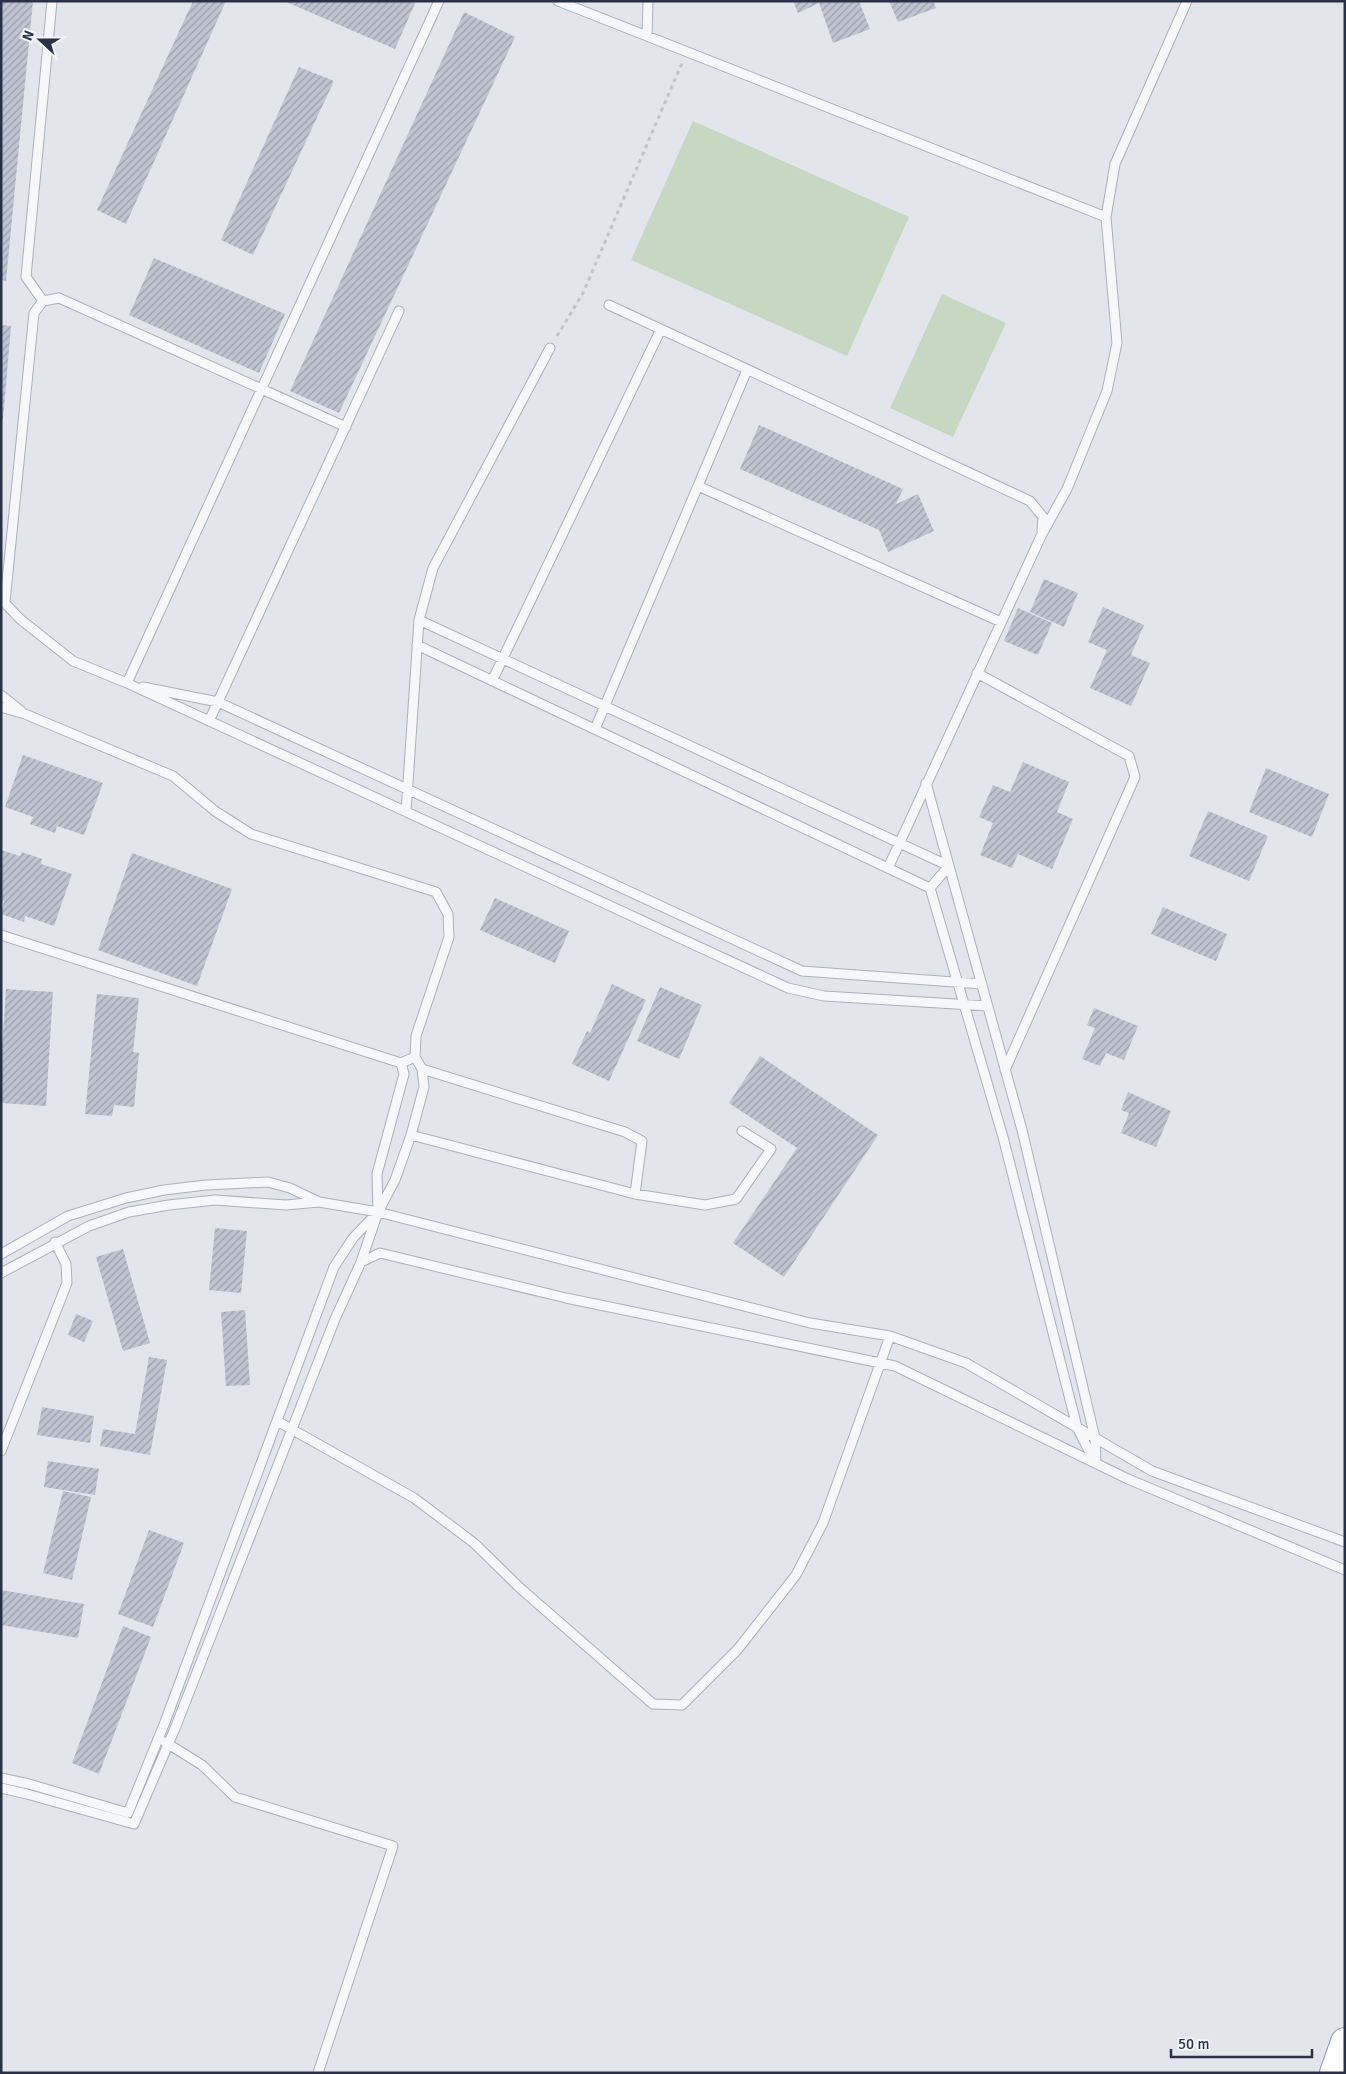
<svg xmlns="http://www.w3.org/2000/svg" width="1346" height="2074" viewBox="0 0 1346 2074" font-family="Signika,sans-serif">
<style>
.grass{fill:#c6d7c2}
.building{fill:url(#building-hatch)}
.lines{fill:none;stroke-linecap:round;stroke-linejoin:round}
.service-casing{stroke:#aab0ba;stroke-width:11}
.trunk-casing{stroke:#8891a4;stroke-width:30}
.path{stroke:#c0c4cb;stroke-width:3;stroke-dasharray:4 4;stroke-linecap:butt}
.service{stroke:#f6f7fa;stroke-width:9}
.trunk{stroke:#fff;stroke-width:28}
</style>
<defs>
<pattern id="building-hatch" width="6" height="6" patternUnits="userSpaceOnUse" patternTransform="scale(1.25)"><rect width="6" height="6" fill="#bfc4d0"/><path d="M-1 1l2-2M0 6l6-6M5 7l2-2" fill="none" stroke="#9ba0ab"/></pattern>
</defs>
<rect width="100%" height="100%" fill="#e2e6ec"/>
<path class="grass" d="M693 121 909 217 847 356 631 260Z
M942 294 1006 323 953 437 890 408Z"/>
<path class="building" d="M1 1H33L6 281 1 280Z
M193 1H226L126 224 97 210Z
M284 1H416L395 49Z
M793 1H859L870 29 833 43 819 3 798 13Z
M889 1H933L936 8 898 22Z
M464 12 515 37 339 413 290 391Z
M299 67 334 81 253 255 221 240Z
M154 258 285 314 259 373 129 315Z
M1 325 11 326 3 420H1Z
M759 425 903 489 896 504 918 494 934 531 888 552 879 530 740 469Z
M1044 579 1078 593 1064 627 1030 612Z
M1103 607 1144 625 1131 655 1150 663 1131 706 1090 688 1107 650 1088 642Z
M1018 608 1052 623 1038 655 1004 641Z
M23 755 103 783 84 835 57 826 55 833 30 824 33 817 5 807Z
M1023 762 1069 782 1057 812 1073 819 1052 869 1018 854 1012 868 980 855 993 823 979 817 993 785 1010 792Z
M1266 768 1329 794 1312 837 1249 812Z
M1208 811 1268 836 1249 881 1189 856Z
M1 850 20 856 22 852 42 859 41 864 72 874 54 926 25 916 24 922 1 914 4 901 1 900Z
M132 853 232 889 197 986 98 950Z
M495 898 569 931 555 963 480 930Z
M1163 907 1227 934 1216 961 1151 934Z
M612 984 646 1000 609 1081 572 1064 587 1031 590 1033Z
M660 987 702 1005 679 1059 637 1041Z
M6 989 53 992 46 1106 1 1103V1066Z
M97 994 139 998 133 1052 139 1053 134 1107 114 1105 112 1116 85 1114Z
M1094 1008 1138 1026 1124 1060 1106 1053 1100 1066 1082 1059 1095 1028 1087 1025Z
M760 1056 878 1135 784 1277 733 1243 797 1148 729 1103Z
M1128 1092 1171 1111 1156 1147 1121 1133 1129 1113 1121 1110Z
M215 1228 247 1231 241 1293 209 1290Z
M123 1249 150 1343 123 1351 96 1257Z
M245 1310 250 1385 226 1386 221 1312Z
M76 1314 93 1321 84 1342 68 1335Z
M149 1357 167 1360 150 1455 100 1446 103 1429 135 1434Z
M42 1407 94 1416 90 1443 37 1435Z
M48 1461 99 1469 95 1495 44 1487Z
M63 1491 91 1497 72 1580 43 1573Z
M149 1530 184 1543 153 1627 118 1614Z
M1 1590 84 1604 78 1638 1 1625Z
M123 1626 151 1637 99 1774 72 1763Z"/>
<g class="lines">
<g class="service-casing">
<path id="service" d="M558 1 1106 217
M647 36 648 1
M43 301 26 277 52 1
M609 305 1030 501 1043 517 1042 531
M698 486 1001 622
M1 599 20 619 73 661 127 683 788 988 824 996 988 1006
M5 602 34 313 43 301 59 298 346 427
M419 620 949 866 1022 1130 1095 1438 1096 1463
M417 645 930 888 1003 1137 1077 1427 1094 1461
M977 673 1129 756 1135 777 1005 1070
M492 681 661 329
M127 683 439 1
M143 687 218 702 802 971 982 984
M1 695 21 711
M1 707 25 714 173 776 215 811 251 834 436 892 448 914 449 937 416 1036 415 1057 422 1069 625 1132 642 1141 635 1194
M209 721 399 311
M595 729 747 370
M926 783 949 866 930 888
M406 812 419 620 433 568 550 348
M888 868 1042 534 1067 489 1107 391 1117 343 1106 217 1115 164 1187 1
M1 935 401 1063 415 1057
M411 1135 635 1194 705 1205 736 1199 771 1149 742 1131
M1 1254 68 1216 126 1198 164 1190 206 1185 268 1182 290 1188 319 1202
M361 1262 380 1253 566 1298 895 1366 1128 1479 1345 1570
M1 1273 89 1226 129 1212 169 1205 215 1200 286 1205 319 1202 378 1212 810 1323 890 1336 966 1363 1152 1471 1345 1542
M277 1421 414 1498 474 1543 520 1588 653 1704 682 1705 738 1649 796 1575 823 1523 890 1336
M1 1451 67 1283 66 1264 55 1242
M165 1742 202 1765 235 1797 393 1846 318 2073
M1 1778 29 1784 128 1813 165 1722 334 1267 353 1238 378 1212 377 1174 404 1074 401 1063
M1 1788 27 1794 134 1824 176 1726 335 1319 361 1262 378 1212 395 1180 411 1135 424 1087 422 1069"/>
</g>
<g class="trunk-casing">
<path id="trunk" d="M1334 2073 1345 2042"/>
</g>
<path class="path" d="M557 336 583 293 682 63"/>
<use href="#service" class="service"/>
<use href="#trunk" class="trunk"/>
</g>
<rect width="1346" height="2074" fill="none" stroke="#283146" stroke-width="5"/>
<g transform="translate(40 40) rotate(291)" stroke="#f2f5f9" stroke-width="4" paint-order="stroke">
<path d="M0-4L9 19L0 12L-9 19Z" fill="#283146"/>
<text y="-8" font-size="14" font-weight="bold" text-anchor="middle" fill="#283146">N</text>
</g>
<path d="M1171 2049v8h141v-8" fill="none" stroke="#283146" stroke-width="2.5"/>
<text x="1178" y="2049" font-size="15" fill="#283146" stroke="#f2f5f9" stroke-width="4" paint-order="stroke">50 m</text>
</svg>
